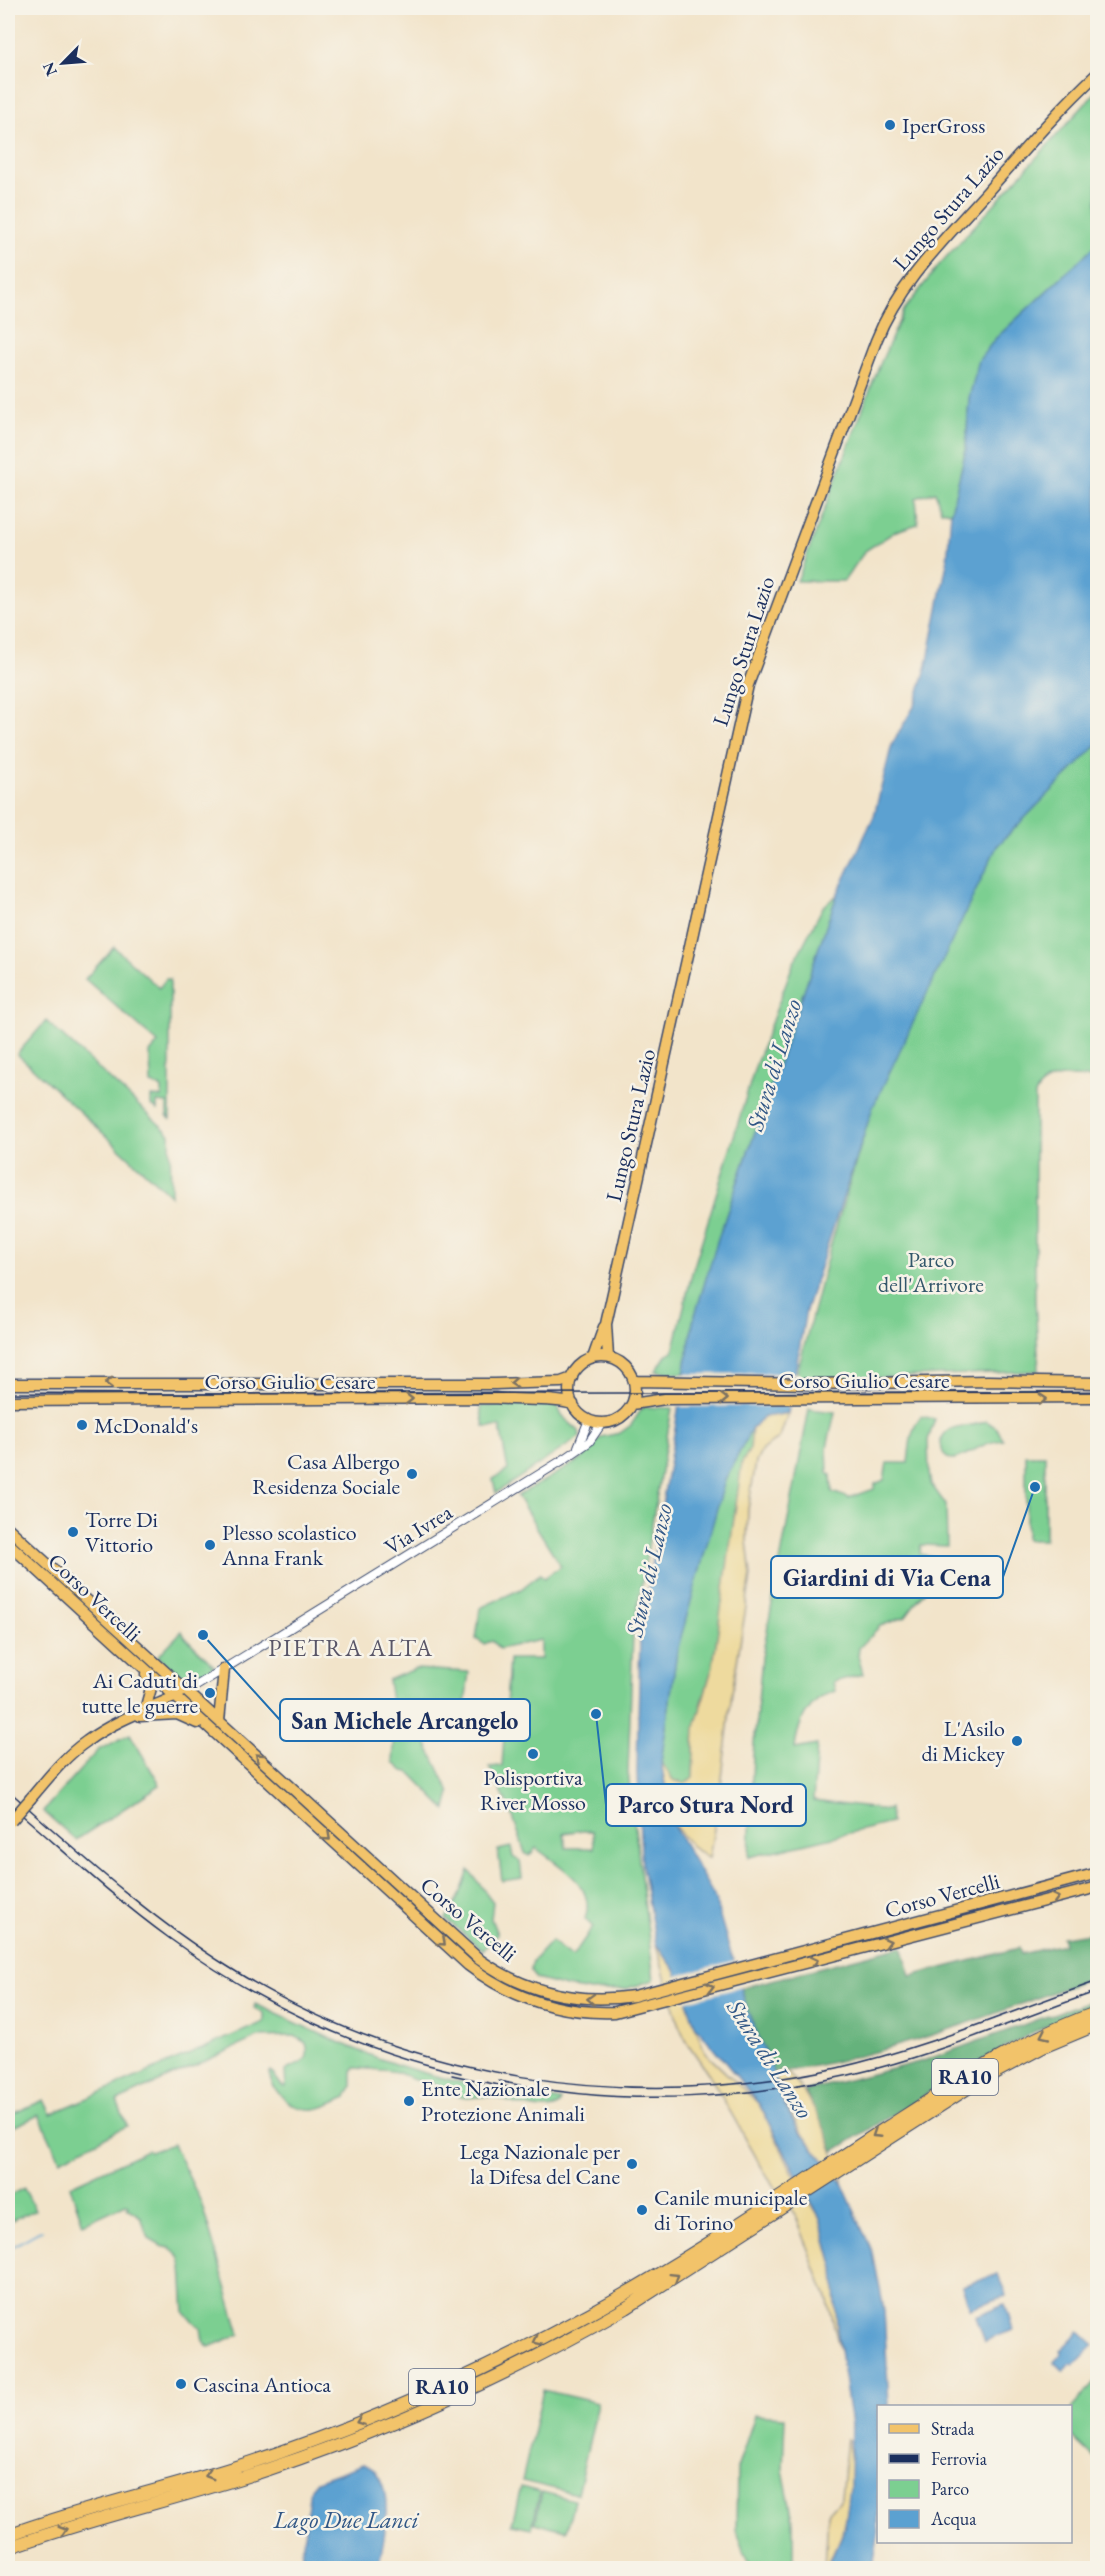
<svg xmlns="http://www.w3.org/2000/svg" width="1105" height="2576" viewBox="0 0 1105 2576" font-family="'EB Garamond',serif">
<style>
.green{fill:#7ccf91;stroke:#4c7f78;stroke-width:1.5;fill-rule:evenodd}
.forest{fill:#65b27b;stroke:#40706c;stroke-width:1.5}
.sand{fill:#eeda9e;stroke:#84847e;stroke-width:1.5}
.water{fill:#5ba1d1;stroke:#3b6898;stroke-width:1.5}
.pier{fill:#f2e4ca}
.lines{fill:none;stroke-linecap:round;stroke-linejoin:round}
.stream{stroke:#5ba1d1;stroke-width:1.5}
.minor-casing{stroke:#3b4a6e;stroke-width:10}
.major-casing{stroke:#3b4a6e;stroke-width:13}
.highway-casing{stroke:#3b4a6e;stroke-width:14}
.minor{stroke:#fff;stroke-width:8}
.major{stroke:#f2c36a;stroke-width:10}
.highway{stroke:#f2c36a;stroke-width:12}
.tram{stroke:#1b2f5e;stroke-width:1.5}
.rail{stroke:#1b2f5e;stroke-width:1.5}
.major-bridge-casing{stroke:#3b4a6e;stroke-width:13;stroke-linecap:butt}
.major-bridge{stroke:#f2c36a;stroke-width:10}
.oneway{stroke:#7c7263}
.poi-dot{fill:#1f6fb2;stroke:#f7f3e8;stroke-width:2}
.labels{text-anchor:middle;stroke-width:5;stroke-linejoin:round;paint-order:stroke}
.shield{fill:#f7f3e8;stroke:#5d6a87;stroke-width:1.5}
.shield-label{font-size:21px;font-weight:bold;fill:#1b2f5e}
.poi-label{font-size:22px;fill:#1b2f5e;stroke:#f7f3e8;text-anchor:start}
.street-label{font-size:22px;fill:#1b2f5e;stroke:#f7f3e8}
.park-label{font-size:22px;fill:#33576b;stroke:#f7f3e8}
.water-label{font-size:24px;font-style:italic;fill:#315786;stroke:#f7f3e8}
.neighbourhood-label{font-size:24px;letter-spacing:1.5px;fill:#595668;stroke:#f7f3e8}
.leader{fill:none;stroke:#1f6fb2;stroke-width:2}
.callout-dot{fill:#1f6fb2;stroke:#f7f3e8;stroke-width:2}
.callout{fill:#f7f3e8;stroke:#1f6fb2;stroke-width:2}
.callout-label{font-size:24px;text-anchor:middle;font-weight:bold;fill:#1b2f5e}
</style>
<rect width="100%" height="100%" fill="#f7f3e8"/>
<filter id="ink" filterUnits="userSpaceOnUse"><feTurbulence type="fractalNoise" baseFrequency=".0167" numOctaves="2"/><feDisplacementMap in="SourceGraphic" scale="12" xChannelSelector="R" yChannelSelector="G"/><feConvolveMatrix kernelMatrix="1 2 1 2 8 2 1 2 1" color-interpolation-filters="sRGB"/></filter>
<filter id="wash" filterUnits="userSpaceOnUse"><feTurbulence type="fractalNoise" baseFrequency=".008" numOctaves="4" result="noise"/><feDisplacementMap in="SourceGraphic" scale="24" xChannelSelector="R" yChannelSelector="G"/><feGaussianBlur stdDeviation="1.35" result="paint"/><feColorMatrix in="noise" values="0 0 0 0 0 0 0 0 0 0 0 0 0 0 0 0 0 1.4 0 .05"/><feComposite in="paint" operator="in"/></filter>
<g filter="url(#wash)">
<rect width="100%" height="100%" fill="#f2e4ca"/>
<path class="green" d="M1097 91V244L995 339 969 398 966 449 951 512 941 510 935 492 916 498 918 524 896 531 865 551 844 581H797L878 369 904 310 939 265Z
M1097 745V1078C1074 1078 1045 1070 1035 1095V1299L1039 1371 795 1381 829 1251 874 1102 997 846Z
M837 895 718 1239 693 1322 684 1374 656 1371 667 1354 673 1352 692 1273 756 1064 793 964 823 907Z
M114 947 159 988 166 979H170V1119L167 1116V1103L157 1102V1110L151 1105V1097H162V1088L151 1084 150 1053 158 1043 85 979Z
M46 1021 170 1134 171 1196 17 1054Z
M557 1404 562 1416 579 1431 580 1437 496 1493 493 1479 508 1470 500 1427H484L480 1406Z
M643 1407 672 1408 633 1634 628 1772 654 1980 625 1989 591 1991 566 1987 536 1979 530 1971 533 1961 551 1941 572 1957 593 1927 585 1919C597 1885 559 1866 536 1848L529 1856 525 1853 511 1811 489 1767 502 1766 509 1659H541V1640L499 1649 492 1641 484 1644 476 1639 480 1608 521 1589 540 1574 544 1578 561 1566 517 1496 582 1459 601 1437 620 1433 631 1425ZM577 1831H593L594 1848H566L564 1833Z
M809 1409 835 1412 827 1447 828 1473 831 1475 832 1492 849 1498 874 1489 875 1484 884 1480 887 1463H908C910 1446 910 1430 921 1416L935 1419 928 1440 929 1473 931 1484 946 1505 947 1546 921 1545 920 1554 945 1559V1564L905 1617 880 1626 859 1648 858 1656 863 1674 833 1682 835 1691C809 1699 797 1723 795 1749L817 1745 813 1801 887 1810 890 1808 891 1823 749 1857 753 1755 762 1657Z
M986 1421 997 1428 1003 1440C995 1441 987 1443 980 1447 967 1453 942 1474 941 1441 947 1420 971 1430 986 1421Z
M752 1428 750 1449 742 1463 713 1665 695 1727 693 1777 685 1784 673 1780 661 1762 677 1651 704 1550 725 1480Z
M1026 1455H1045V1540H1026Z
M182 1631 185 1637 214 1666 187 1684 158 1656Z
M415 1669 469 1672 464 1713 438 1712 436 1729H425L424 1738 450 1793 446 1810 409 1772 403 1771 393 1762 395 1731 388 1680Z
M130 1734 160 1785 76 1840 43 1811 98 1750Z
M511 1847 513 1857 520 1861 522 1878 502 1881 498 1850Z
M469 1870 493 1902 491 1919 497 1934 483 1950 446 1919 462 1890Z
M255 2004C302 2025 347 2048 395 2064 449 2082 505 2092 561 2101 556 2120 506 2100 493 2097 483 2094 471 2100 461 2097 453 2095 447 2089 441 2086 435 2083 428 2083 423 2082 413 2079 405 2075 396 2072 393 2071 360 2068 355 2068L352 2072V2086L347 2097C337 2101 325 2108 315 2109 292 2111 274 2094 269 2074L271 2071 282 2086 286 2087 285 2071C297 2063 312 2065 306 2043L295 2036 258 2037 117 2101 127 2126 60 2160 39 2115 13 2127 8 2117 10 2115 44 2100 51 2114 264 2022V2014L254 2008Z
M173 2144 201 2202 240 2334 209 2347 203 2341 201 2328 185 2313 182 2266 179 2257 170 2248 161 2246 149 2239 141 2217 127 2208 129 2205 126 2204 83 2224 70 2186 147 2150 150 2152Z
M24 2188 35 2210 8 2222V2196Z
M1097 2380V2461L1070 2435 1071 2409Z
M543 2390 598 2403 577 2494 522 2481Z
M755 2415 785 2417 783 2470 793 2520V2568H751L736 2533 737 2469Z
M521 2487 540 2492 532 2528 512 2524Z
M542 2492 574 2500 567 2530 535 2523Z"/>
<path class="forest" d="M1097 1932V1976C991 2015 887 2057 774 2073L748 2012 741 1988 902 1946 911 1976 1019 1948 1021 1954 1064 1944 1062 1937Z
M1097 1998V2004C1002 2042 921 2098 834 2151L805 2091 923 2061Z"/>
<path class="sand" d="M788 1413 780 1437 762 1450 756 1462 748 1509 747 1541 751 1576 732 1693 720 1794 709 1858 693 1848 672 1823 661 1762 673 1780 685 1784 693 1777 695 1727 713 1665 742 1463 750 1449 752 1428 764 1417Z
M656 1944 676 1971 705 2053 759 2104 792 2171 820 2218 834 2268 840 2351 828 2301 796 2216 768 2178 710 2076 686 2041 678 2023Z
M787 2072C816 2102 830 2138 842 2178V2183C810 2144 789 2122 774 2073Z
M847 2438C854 2464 852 2498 845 2524 841 2539 831 2553 827 2568H825L828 2514 831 2508 841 2498Z"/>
<path class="water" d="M1097 244V745L997 846 873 1107 806 1310 788 1413 764 1417 752 1428 725 1480 677 1651 661 1762 672 1823 714 1896 748 2012 774 2073 782 2100 797 2128 842 2183 873 2253 884 2310 889 2406H878V2535L873 2568H827L845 2525 850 2489 851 2425 837 2329 834 2268 820 2218 759 2104 695 2025 676 1971 656 1944 642 1865 639 1817 637 1773 640 1636 693 1322 718 1239 837 895 874 816 892 744 915 705 927 665 947 563 951 512 966 449 969 398 979 360 995 339Z
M998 2274 1006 2296 970 2308 962 2286Z
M1005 2304 1013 2330 985 2341 976 2316Z
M1079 2331 1094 2345 1074 2365 1072 2363 1064 2371 1055 2362 1062 2354 1060 2351Z
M363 2464C398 2474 385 2543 377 2568H300L310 2488 316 2481Z"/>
<path class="pier" d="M799 1373 792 1406 675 1407 681 1374Z
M736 1960 743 1987 684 2002 675 1976Z"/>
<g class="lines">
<path class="stream" d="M8 2249 42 2230"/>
</g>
</g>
<g filter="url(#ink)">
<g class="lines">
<g class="minor-casing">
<path id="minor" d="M578 1447 589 1420
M188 1691 566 1458 589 1442 602 1423"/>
</g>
<g class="major-casing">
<path id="major" d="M608 1357 606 1324 748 685 876 341C899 282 946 238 988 191 1023 151 1058 110 1098 73
M569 1390a33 33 0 1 1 66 0a33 33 0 1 1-66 0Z
M593 1358 604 1327
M634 1381 808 1384 988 1381 1098 1383
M8 1384H495L561 1382 572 1378
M8 1401 495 1398C519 1401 551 1397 573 1404
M632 1404 665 1399 1098 1397
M8 1528 480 1960C527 1993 578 2004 634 1996L1098 1873
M8 1543 468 1965C511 1998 561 2014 615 2012L1098 1887
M145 1710 151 1688 146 1674
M140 1716 177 1714 197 1723
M219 1721 224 1669
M31 1798C48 1778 65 1756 87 1741 114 1721 148 1709 179 1695"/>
</g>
<g class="highway-casing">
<path id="highway" d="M8 2535C82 2508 160 2491 236 2467 358 2428 477 2375 589 2314 692 2258 790 2190 889 2126 956 2083 1022 2039 1098 2012
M8 2548C93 2517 183 2498 269 2469 390 2428 515 2372 626 2308L977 2082 1043 2047 1098 2024"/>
</g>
<use href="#minor" class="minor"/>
<use href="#major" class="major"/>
<use href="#highway" class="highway"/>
<path class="tram" d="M8 1393 182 1394 1098 1392"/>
<path class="rail" d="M8 1790C78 1852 147 1916 227 1966 405 2080 631 2113 837 2068 926 2048 1011 2011 1098 1981
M8 1803C61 1848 112 1897 169 1938 255 2001 356 2050 461 2073
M452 2075 508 2087
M499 2081C624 2108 755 2100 878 2068 953 2048 1025 2016 1098 1991"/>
<g class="major-bridge-casing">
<path id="major-bridge" d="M11 1821 31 1798"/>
</g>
<use href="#major-bridge" class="major-bridge"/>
</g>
<defs><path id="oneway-chevron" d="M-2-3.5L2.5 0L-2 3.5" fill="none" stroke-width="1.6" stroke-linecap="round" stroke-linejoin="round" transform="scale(1.5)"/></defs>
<g class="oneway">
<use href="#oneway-chevron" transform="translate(109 1383) rotate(180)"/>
<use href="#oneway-chevron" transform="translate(514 1383) rotate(176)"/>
<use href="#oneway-chevron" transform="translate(409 1399)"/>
<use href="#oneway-chevron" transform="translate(724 1399)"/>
<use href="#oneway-chevron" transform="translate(1043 1399) rotate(-3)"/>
<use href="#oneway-chevron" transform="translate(259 1757) rotate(-138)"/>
<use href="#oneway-chevron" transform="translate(327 1837) rotate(42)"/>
<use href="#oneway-chevron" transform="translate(1055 1898) rotate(-15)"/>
<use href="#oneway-chevron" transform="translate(442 1942) rotate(42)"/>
<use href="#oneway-chevron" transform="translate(887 1942) rotate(-15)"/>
<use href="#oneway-chevron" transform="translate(814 1961) rotate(-13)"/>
<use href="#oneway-chevron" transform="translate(710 1987) rotate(-15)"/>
<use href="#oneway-chevron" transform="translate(591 1999) rotate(-178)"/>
<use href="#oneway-chevron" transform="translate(1044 2035) rotate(155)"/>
<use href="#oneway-chevron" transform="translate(876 2134) rotate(147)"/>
<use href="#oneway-chevron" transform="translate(675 2277) rotate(-32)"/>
<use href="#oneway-chevron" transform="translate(537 2341) rotate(153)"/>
<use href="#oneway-chevron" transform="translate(360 2421) rotate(159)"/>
<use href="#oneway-chevron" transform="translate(209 2475) rotate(164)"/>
<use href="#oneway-chevron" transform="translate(63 2530) rotate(-17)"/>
</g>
</g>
<g class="poi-dot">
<circle cx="890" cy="125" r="6"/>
<circle cx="82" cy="1425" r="6"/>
<circle cx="412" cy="1474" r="6"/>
<circle cx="73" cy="1532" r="6"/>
<circle cx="210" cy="1545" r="6"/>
<circle cx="210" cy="1693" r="6"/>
<circle cx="1017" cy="1741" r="6"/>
<circle cx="533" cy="1754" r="6"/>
<circle cx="409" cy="2101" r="6"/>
<circle cx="632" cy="2164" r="6"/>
<circle cx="642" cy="2210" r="6"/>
<circle cx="181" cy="2384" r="6"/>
</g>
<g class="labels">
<g class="shield">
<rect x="932" y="2059" width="66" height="36" rx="4.5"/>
<rect x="409" y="2369" width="66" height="36" rx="4.5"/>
</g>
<g class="shield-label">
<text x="965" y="2084">RA10</text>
<text x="442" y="2394">RA10</text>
</g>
<g class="poi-label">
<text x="902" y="133">IperGross</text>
<text x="94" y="1433">McDonald's</text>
<text x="400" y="1469" text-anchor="end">Casa Albergo<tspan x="400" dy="25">Residenza Sociale</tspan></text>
<text x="85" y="1527">Torre Di<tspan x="85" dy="25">Vittorio</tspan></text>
<text x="222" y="1540">Plesso scolastico<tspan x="222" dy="25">Anna Frank</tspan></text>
<text x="198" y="1688" text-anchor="end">Ai Caduti di<tspan x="198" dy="25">tutte le guerre</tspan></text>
<text x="1005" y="1736" text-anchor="end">L'Asilo<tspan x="1005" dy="25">di Mickey</tspan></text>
<text x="533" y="1785" text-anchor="middle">Polisportiva<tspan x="533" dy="25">River Mosso</tspan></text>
<text x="421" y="2096">Ente Nazionale<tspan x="421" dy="25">Protezione Animali</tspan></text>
<text x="620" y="2159" text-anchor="end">Lega Nazionale per<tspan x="620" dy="25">la Difesa del Cane</tspan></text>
<text x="654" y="2205">Canile municipale<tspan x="654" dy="25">di Torino</tspan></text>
<text x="193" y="2392">Cascina Antioca</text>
</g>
<g class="street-label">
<text transform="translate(948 208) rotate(-49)" y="8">Lungo Stura Lazio</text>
<text transform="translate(743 651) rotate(-72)" y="8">Lungo Stura Lazio</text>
<text transform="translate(630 1125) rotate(-77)" y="8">Lungo Stura Lazio</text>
<text x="864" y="1388">Corso Giulio Cesare</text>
<text x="290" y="1389">Corso Giulio Cesare</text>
<text transform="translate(418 1529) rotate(-32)" y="8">Via Ivrea</text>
<text transform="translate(95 1597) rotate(43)" y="8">Corso Vercelli</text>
<text transform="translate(942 1895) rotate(-15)" y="8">Corso Vercelli</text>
<text transform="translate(469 1919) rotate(40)" y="8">Corso Vercelli</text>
</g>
<g class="park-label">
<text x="931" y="1267">Parco<tspan x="931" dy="25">dell'Arrivore</tspan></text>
</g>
<g class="water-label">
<text transform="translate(774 1065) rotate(-73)" y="8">Stura di Lanzo</text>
<text transform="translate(649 1570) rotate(-77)" y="8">Stura di Lanzo</text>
<text transform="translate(770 2059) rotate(57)" y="8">Stura di Lanzo</text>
<text x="346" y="2528">Lago Due Lanci</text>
</g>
<g class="neighbourhood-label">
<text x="351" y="1656">PIETRA ALTA</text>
</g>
</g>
<path class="leader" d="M1035 1487L1003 1577M203 1635L280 1720M596 1714L606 1805"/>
<g class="callout-dot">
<circle cx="1035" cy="1487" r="6"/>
<circle cx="203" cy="1635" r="6"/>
<circle cx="596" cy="1714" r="6"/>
</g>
<g class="callout">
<rect x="771" y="1556" width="232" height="42" rx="6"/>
<rect x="280" y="1699" width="250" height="42" rx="6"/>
<rect x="606" y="1784" width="200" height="42" rx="6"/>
</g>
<g class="callout-label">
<text x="887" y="1586">Giardini di Via Cena</text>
<text x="405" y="1729">San Michele Arcangelo</text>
<text x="706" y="1813">Parco Stura Nord</text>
</g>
<rect width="1105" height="2576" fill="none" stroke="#f7f3e8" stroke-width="30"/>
<rect x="877" y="2405" width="195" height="138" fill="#f7f3e8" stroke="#9fa5b1" stroke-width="1.5"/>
<rect x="889" y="2424" width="30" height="9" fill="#f2c36a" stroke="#9fa5b1" stroke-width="1.5"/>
<text x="931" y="2435" font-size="18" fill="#1b2f5e">Strada</text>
<rect x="889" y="2454" width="30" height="9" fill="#1b2f5e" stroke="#9fa5b1" stroke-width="1.5"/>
<text x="931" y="2465" font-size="18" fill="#1b2f5e">Ferrovia</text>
<rect x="889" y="2480" width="30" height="18" fill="#7ccf91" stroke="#9fa5b1" stroke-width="1.5"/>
<text x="931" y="2495" font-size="18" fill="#1b2f5e">Parco</text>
<rect x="889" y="2510" width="30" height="18" fill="#5ba1d1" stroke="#9fa5b1" stroke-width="1.5"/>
<text x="931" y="2525" font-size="18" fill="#1b2f5e">Acqua</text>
<g transform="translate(63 63) rotate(245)" stroke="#f7f3e8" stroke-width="4.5" paint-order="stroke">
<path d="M0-4.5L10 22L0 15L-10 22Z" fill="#1b2f5e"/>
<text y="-9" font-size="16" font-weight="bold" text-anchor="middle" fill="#1b2f5e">N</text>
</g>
</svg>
